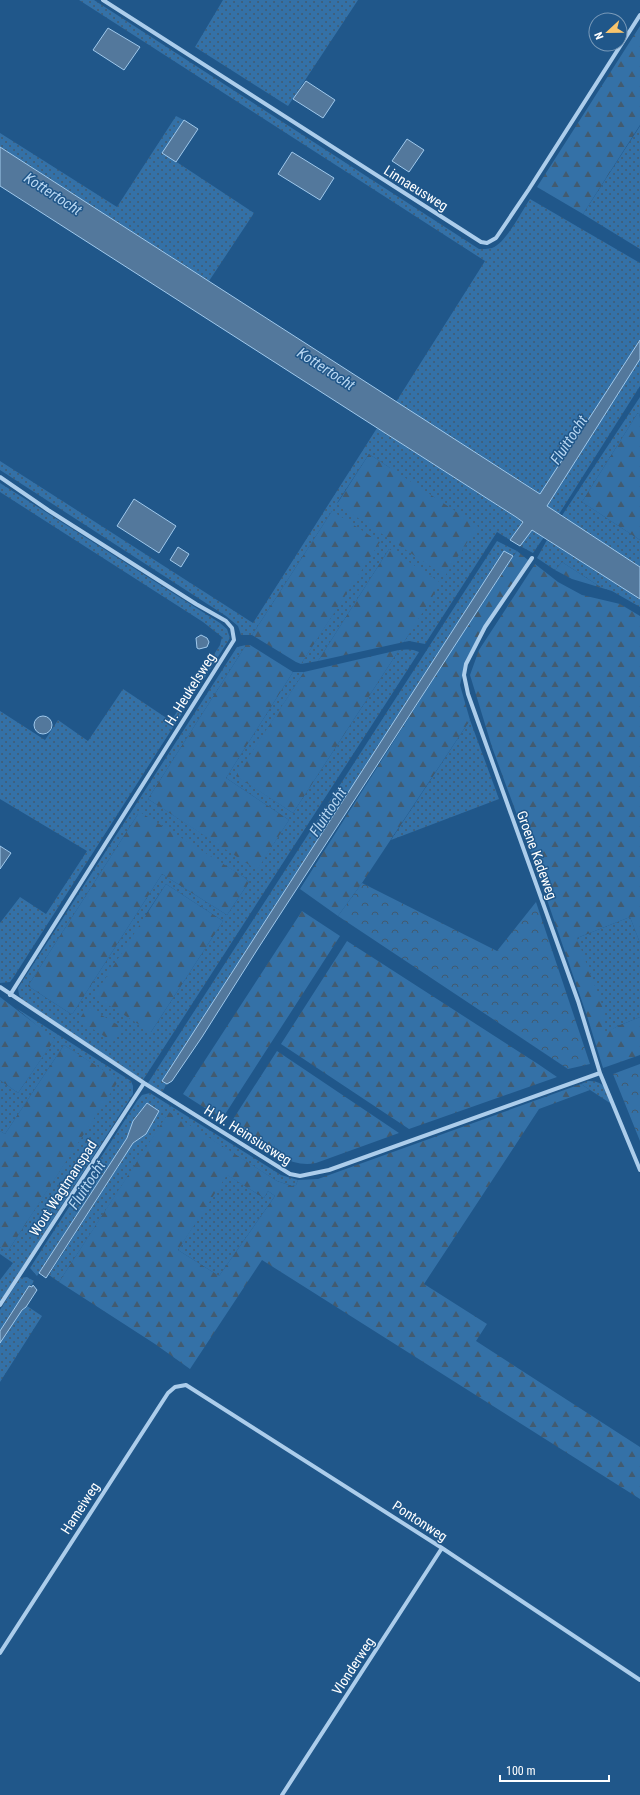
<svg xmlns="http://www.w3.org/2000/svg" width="640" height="1795" viewBox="0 0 640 1795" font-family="'Roboto Condensed',sans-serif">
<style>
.grass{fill:url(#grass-dots);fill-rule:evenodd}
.forest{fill:url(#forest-firs);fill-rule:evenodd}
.park{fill:url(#park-crowns)}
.water{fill:#53789c;stroke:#a0c9ec}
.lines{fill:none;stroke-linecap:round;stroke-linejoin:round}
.street{stroke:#accdeb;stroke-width:4}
.labels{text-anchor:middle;stroke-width:3;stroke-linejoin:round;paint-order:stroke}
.street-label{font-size:14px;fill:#fff;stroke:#20578a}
.water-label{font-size:15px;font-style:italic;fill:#b8d7f2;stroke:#20578a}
</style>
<defs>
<pattern id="grass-dots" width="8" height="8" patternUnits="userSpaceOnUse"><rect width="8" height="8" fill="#3471a7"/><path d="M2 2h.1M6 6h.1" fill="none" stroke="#425b70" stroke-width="1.8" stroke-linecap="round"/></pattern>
<pattern id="forest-firs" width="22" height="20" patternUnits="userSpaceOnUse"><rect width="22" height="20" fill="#3471a7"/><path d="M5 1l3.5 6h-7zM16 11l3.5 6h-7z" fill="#425b70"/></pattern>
<pattern id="park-crowns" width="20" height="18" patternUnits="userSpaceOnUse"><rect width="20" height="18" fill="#3471a7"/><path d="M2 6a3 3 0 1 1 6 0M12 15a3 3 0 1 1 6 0" fill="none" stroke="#425b70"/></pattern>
</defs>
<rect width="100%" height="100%" fill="#20578a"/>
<path class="grass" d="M79 0H94L479 249C483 249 488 249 492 248 506 243 521 212 530 199L640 263V340L541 494 396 402 485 261Z
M223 0H358L288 106 195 47Z
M176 116 184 120 163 153 254 213 209 281 0 147V133L117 207Z
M640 126V249L583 214Z
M640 359V386L559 514 547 506Z
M640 397V418L639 413 637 414 582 502 640 540V567L561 517Z
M377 428 523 522 510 540 497 532 425 644 409 641 404 642 409 634 389 549 318 661 301 664 347 592 332 511 252 635H241L238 626 226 616 0 470V461L253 623ZM369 454 390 468 337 503Z
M0 483 220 623 227 629 230 638 13 978 10 982 0 983V923L20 897 46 914 87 851 0 799V711L45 740 58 720 88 741 123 689 171 721 220 645 222 637 203 622 0 492Z
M531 529 544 537 533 553 520 546Z
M547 540 640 599V607L612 591 602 588 562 562 555 570 537 558Z
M497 541 517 551 513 556 505 551 163 1081 167 1084 162 1092 148 1083Z
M246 645 148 799 257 869 289 820 226 778 293 672H304L237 776 293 813 399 650C407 649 413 649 419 652L143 1080 25 1004 19 995 18 988 237 647ZM138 814 244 877 249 882 227 915 162 874 73 1013 71 1014 28 986ZM166 884 223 921 151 1032 146 914Z
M470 720 499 799 391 840Z
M630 917 640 943V1017L618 1026 603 1035 577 938Z
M16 1008 131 1081 133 1086V1094L0 1302V1280L13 1263 0 1254V1247L5 1251H8L118 1080 64 1045 5 1134 0 1131V1080L18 1093 54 1040Z
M588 1081C605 1080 608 1092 613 1105L581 1084Z
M150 1093 281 1175 298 1180 296 1185 292 1186 277 1181 169 1113 59 1282 49 1275 133 1143 146 1134 159 1111 147 1103 133 1121 127 1138 37 1276 30 1268 137 1101 142 1095Z
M226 1174 264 1198 268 1191 275 1196 219 1276 178 1250Z
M27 1277 34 1281 31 1286H29L0 1331V1310L20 1278Z
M27 1306 42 1316 0 1382V1343L22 1310Z"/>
<path class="forest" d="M640 26V125L583 214 537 187Z
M639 413 640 418V540L582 502 637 414Z
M369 454 478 526 445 576 337 504Z
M332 511 380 542 301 664 296 662 252 635Z
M389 549 441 583 404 642 318 661Z
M517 551 528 560 484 626 466 660 460 685 470 720 362 883 338 916 300 889 458 640Z
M562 562 602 588 572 579 555 570Z
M535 564 558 582 582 595 620 604 640 616V943L630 917 577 938 605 1013 603 1034 618 1026 640 1017V1055L603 1068 588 1019 532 856 492 747 470 675 479 650Z
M246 645H250L293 672 226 778 289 820 257 870 148 799Z
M399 650 293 813 236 776 304 672Z
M140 812 244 877 249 882 227 915 162 874 73 1013 71 1014 28 986 138 814Z
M166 884 223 921 151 1032 94 996Z
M302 911 340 936 222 1119 183 1094Z
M347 941 538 1064 557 1077 409 1129 281 1044Z
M0 997 55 1039 18 1093 0 1080Z
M87 1007H88L123 1028 113 1042 79 1020Z
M64 1045 119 1080 8 1251H5L0 1247V1131L5 1134Z
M277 1051 399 1133 316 1163C287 1170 253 1140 230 1124Z
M581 1084 590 1090 539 1109 424 1284 487 1324 476 1341 640 1447V1499L262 1260 190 1369 155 1344 59 1282 169 1112 277 1181 292 1186 296 1185 298 1180 318 1179ZM227 1175 264 1198 268 1191 275 1196 219 1276 178 1250Z"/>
<path class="park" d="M362 883 497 951 536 902 590 1064 568 1069 338 916Z
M640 1064V1141L613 1074Z"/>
<path class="water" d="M108 28 140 47 124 70 93 50Z
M306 81 335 100 323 118 293 99Z
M184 120 198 129 176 162 162 153Z
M407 139 424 150 409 172 392 161Z
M0 147 540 494 640 340V359L547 506 640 567V599L532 530 520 546 510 540 523 522 516 517 0 186Z
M292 152 334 178 320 200 278 174Z
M134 499 176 526 159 553 117 526Z
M178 547 189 554 181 567 170 560Z
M504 551 513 556 257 950 202 1037 172 1081 167 1084 162 1081Z
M201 635 207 638 209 642 207 647 199 649 197 648 196 638Z
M34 725a9 9 0 1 1 18 0a9 9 0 1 1-18 0Z
M0 846 11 853 0 869Z
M147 1103 159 1111 146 1134 133 1143 46 1278 39 1273 127 1138 133 1121Z
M33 1285 37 1290 26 1307 22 1310 0 1343V1331L29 1286 32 1287Z"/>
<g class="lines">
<path class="street" d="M103 0 481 242 487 243 496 238 529 189 640 15
M0 477 48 510 196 604 226 621 232 628 234 640 10 995
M532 558 485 627 466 664 464 675 468 694 578 1001 600 1073 640 1170
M0 987 144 1083 290 1174 300 1176 329 1170 600 1073
M0 1305 144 1083
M0 1653 168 1393 175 1387 186 1385 442 1548 640 1680
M282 1795 442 1548"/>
</g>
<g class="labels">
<g class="street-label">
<text transform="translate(416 188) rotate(32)" y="5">Linnaeusweg</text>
<text transform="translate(190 689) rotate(-58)" y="5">H. Heukelsweg</text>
<text transform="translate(537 855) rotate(70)" y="5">Groene Kadeweg</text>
<text transform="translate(248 1135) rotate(32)" y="5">H.W. Heinsiusweg</text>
<text transform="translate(63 1188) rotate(-57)" y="5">Wout Wagtmanspad</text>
<text transform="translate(80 1508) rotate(-57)" y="5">Hameiweg</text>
<text transform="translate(420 1521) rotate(33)" y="5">Pontonweg</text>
<text transform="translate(353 1666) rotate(-57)" y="5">Vlonderweg</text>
</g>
<g class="water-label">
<text transform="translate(53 194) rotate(33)" y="5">Kottertocht</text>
<text transform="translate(326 369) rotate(33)" y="5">Kottertocht</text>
<text transform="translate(569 440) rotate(-57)" y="5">Fluittocht</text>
<text transform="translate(328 812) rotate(-57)" y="5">Fluittocht</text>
<text transform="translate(87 1185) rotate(-57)" y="5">Fluittocht</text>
</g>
</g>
<g transform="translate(608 32) rotate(248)"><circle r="19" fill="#20578a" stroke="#799ab9"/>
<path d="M0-3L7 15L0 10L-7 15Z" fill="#f8c56d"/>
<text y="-6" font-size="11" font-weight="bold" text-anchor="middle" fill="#ffffff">N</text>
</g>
<path d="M500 1775v6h109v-6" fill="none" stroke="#ffffff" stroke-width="2"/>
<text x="506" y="1775" font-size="12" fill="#ffffff" stroke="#20578a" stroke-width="3" paint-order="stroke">100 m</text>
</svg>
